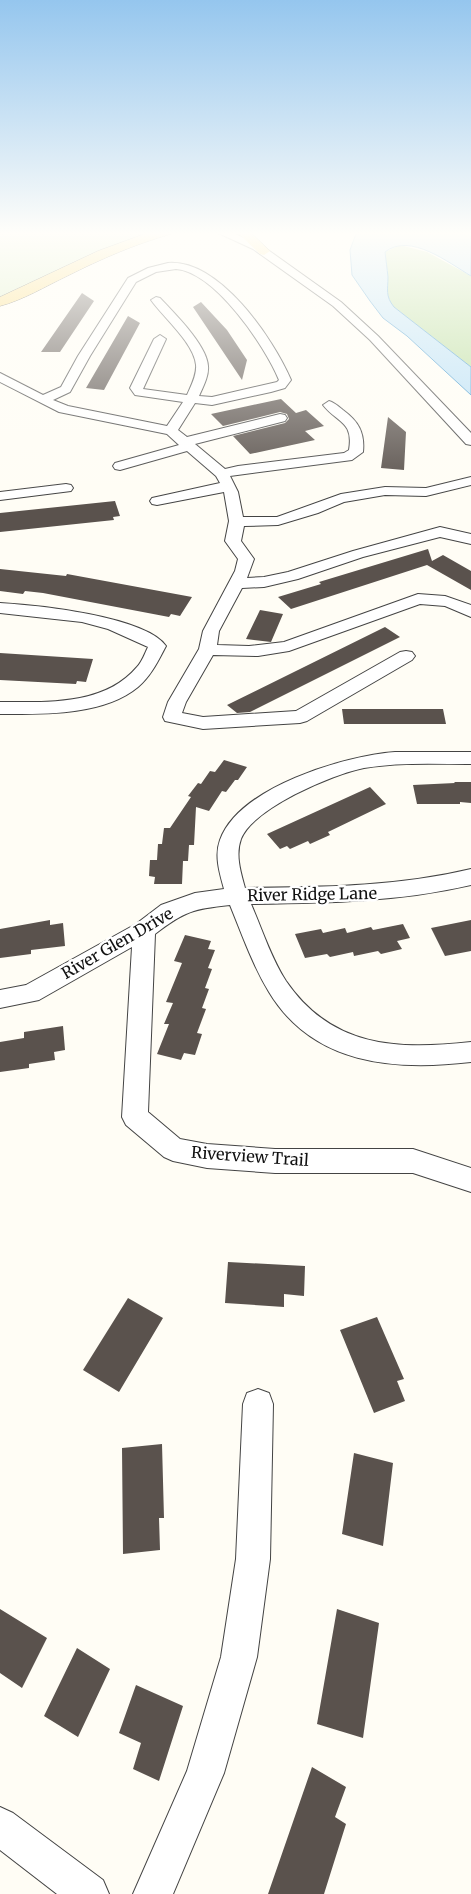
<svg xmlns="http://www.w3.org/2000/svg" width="471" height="1894" viewBox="0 0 471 1894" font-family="Merriweather,serif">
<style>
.green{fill:#d5ebbd}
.forest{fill:#b9dc9c}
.water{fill:#b9e0f7;stroke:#3f96cf}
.building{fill:#5a524d}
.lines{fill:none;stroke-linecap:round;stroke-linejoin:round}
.minor-casing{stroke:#444;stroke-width:2}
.major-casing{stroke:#222;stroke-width:1}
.minor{fill:#fff;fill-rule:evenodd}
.major{fill:#f9d66b;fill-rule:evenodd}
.labels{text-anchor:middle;stroke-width:5;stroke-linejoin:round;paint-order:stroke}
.street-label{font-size:16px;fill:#111;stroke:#fff}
</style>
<rect width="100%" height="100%" fill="#fffdf5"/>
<path class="green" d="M0 231H156L139 236 0 299Z"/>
<path class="forest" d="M400 245 427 252 471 276V367L394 307C385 296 388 289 388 276 387 268 386 260 385 252Z"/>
<path class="water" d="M357 231H471V276C449 263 410 232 385 252 386 260 387 268 388 277 388 289 385 296 394 307L471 367V395L407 336 383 318 370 301 352 275 350 250Z"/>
<path class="building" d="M82 293 94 301 60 352H41Z
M201 302 227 330 247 360 242 380 193 307Z
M128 316 140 323 104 390 86 388Z
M281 399 296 413 306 410 324 426 305 431 315 440 250 454 233 436 285 423 289 419 287 414 280 412 223 426 211 414Z
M388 417 406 432 404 470 381 468Z
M115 501 120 516 113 517 114 520 0 532V513Z
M428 549 432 561 443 555 471 571V590L427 565 291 609 278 597 321 584 319 582Z
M0 569 66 576 67 574 192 597 180 616 171 614 169 617 43 593 25 591 23 594 0 591Z
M260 610 283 614 271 642 246 639Z
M385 627 400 637 250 712 237 713 227 705Z
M0 653 93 659 86 682 77 681 76 684 0 680Z
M342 709H443L446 724H344Z
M224 760 247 767 238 780H235L226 792 222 791 209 811 196 807 194 845H189L188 861H183L182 884H154L155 877 149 876 150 860H157L158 844H162L164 828H170L191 797 188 796 198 783 201 784 210 771 215 772Z
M454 782H471V803L460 802V804H417L413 785 455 783Z
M370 787 386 804 328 832 330 835 310 844 308 841 290 849 287 846 280 849 267 834Z
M50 920V925L63 923 65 946 31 950V954L0 958V929Z
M471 920V951L445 956 431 928Z
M403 924 410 938 397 941 402 949 381 954 378 951 354 956 353 952 330 957 327 954 305 958 295 934 321 929 323 933 345 928 347 933 371 927 373 930Z
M185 935 211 941 208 949 215 950 208 968 212 969 205 988 209 989 202 1008 206 1009 197 1033 202 1034 195 1055 184 1053 181 1060 157 1054 169 1024H164L173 1003 166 1002 182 963 174 961Z
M63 1026 65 1050 54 1052 55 1060 29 1064V1068L0 1072V1042L24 1038V1032Z
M228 1262 305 1266 304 1296 284 1294V1307L225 1303Z
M128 1298 163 1318 119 1392 83 1370Z
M377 1317 404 1379 397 1381 405 1401 374 1413 340 1330Z
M162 1444 164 1518H159L160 1550 123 1554 122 1448Z
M354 1453 393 1463 383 1546 342 1534Z
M0 1609 47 1638 22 1688 0 1673Z
M337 1609 379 1623 363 1738 317 1724Z
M77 1648 110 1669 78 1737 44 1716Z
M136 1685 183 1706 159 1781 133 1769 141 1743 119 1733Z
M312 1767 346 1787 335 1817 346 1824 324 1894H268Z"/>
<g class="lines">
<g class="minor-casing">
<path id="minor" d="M214 231H228L261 245 341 302 378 336 471 433V445L466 444 370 340 333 306 253 249Z
M168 263C219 259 273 338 291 380L285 388 271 392 212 405 195 403 178 430 187 437 280 414 285 415 287 418 285 421 195 444 225 469 238 466 344 453 349 450C354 421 337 423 323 405L329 401C335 403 338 406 343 410 358 421 365 432 363 452L352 460 230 476 238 492 243 517H277L341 494 385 487 426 488 471 477V485L426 496 385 495 344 502 318 513 278 525 244 526 241 541 254 559 247 578 264 577 288 572 353 551 440 527 471 534V544L440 537 363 557 298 579 264 587 242 588 219 631 217 645 249 646 284 642 418 594 445 596 471 605V617L445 606 420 604 289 651 258 656 213 655 186 702 182 713 203 717 296 711 400 652 406 651 412 652 415 656 412 660 307 721 300 723 203 729 165 721 163 717 168 702 199 649 203 631 235 571 238 559 225 541 229 521 224 492 157 505 152 504 150 501 152 498 220 483 216 476 187 451 120 470 115 469 113 466 115 463 179 445 167 434 59 412 0 382V373L43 395 61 387 78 356 128 278 148 268ZM176 269C215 272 265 346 279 380L277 382 212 397 199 396C203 387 209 376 208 366 207 345 174 313 160 298L156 297 151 300C163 317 194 343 196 365 197 375 191 386 187 395L143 389 166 339 160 335 154 339 130 388 135 395 183 402 167 426 68 406 53 400 70 392 90 356 136 282 156 272Z
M66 484 71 485 73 488 71 491 0 500V492Z
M0 603C36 605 145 616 166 646 158 661 151 676 138 687 103 716 43 714 0 714V702C47 702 104 706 137 667 142 662 145 653 148 647L108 629 82 622 0 613Z
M395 752H471V764C435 764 399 762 364 768 333 774 253 808 241 839 235 855 241 873 245 888 322 887 396 887 471 869V885C398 902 326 903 251 904 262 929 271 958 286 981 332 1048 397 1050 471 1042V1062C394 1071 313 1065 269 992 252 964 242 934 230 905 193 909 185 911 155 934L148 1112 180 1139 207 1144 275 1149H413L471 1168V1192L413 1173H275L207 1168 173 1161 164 1157 126 1125 122 1117 132 947 39 1000 0 1008V990L26 985 136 924 161 905 195 893 224 889C220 874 214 856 220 840 239 787 344 756 395 752Z
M258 1389 269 1393 273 1404 270 1559 257 1657 224 1773 173 1894H133L187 1771 221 1657 236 1559 243 1404 247 1393Z
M0 1807 13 1813 103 1880 109 1894H57L0 1850Z"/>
</g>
<g class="major-casing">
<path id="major" d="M153 231H173L171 234C135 244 101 259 67 276 46 286 23 300 0 306V297L98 251Z
M236 231H249L270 251 264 255 260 254Z"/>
</g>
<use href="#minor" class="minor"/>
<use href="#major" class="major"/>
</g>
<linearGradient id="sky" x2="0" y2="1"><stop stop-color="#95c6ee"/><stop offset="0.47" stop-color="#fffefa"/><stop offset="1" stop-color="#fffefa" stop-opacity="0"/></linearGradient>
<rect width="471" height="496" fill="url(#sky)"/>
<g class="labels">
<g class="street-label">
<text transform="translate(312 894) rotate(-1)" y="6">River Ridge Lane</text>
<text transform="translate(117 943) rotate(-30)" y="6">River Glen Drive</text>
<text transform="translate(250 1156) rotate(4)" y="6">Riverview Trail</text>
</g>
</g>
</svg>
